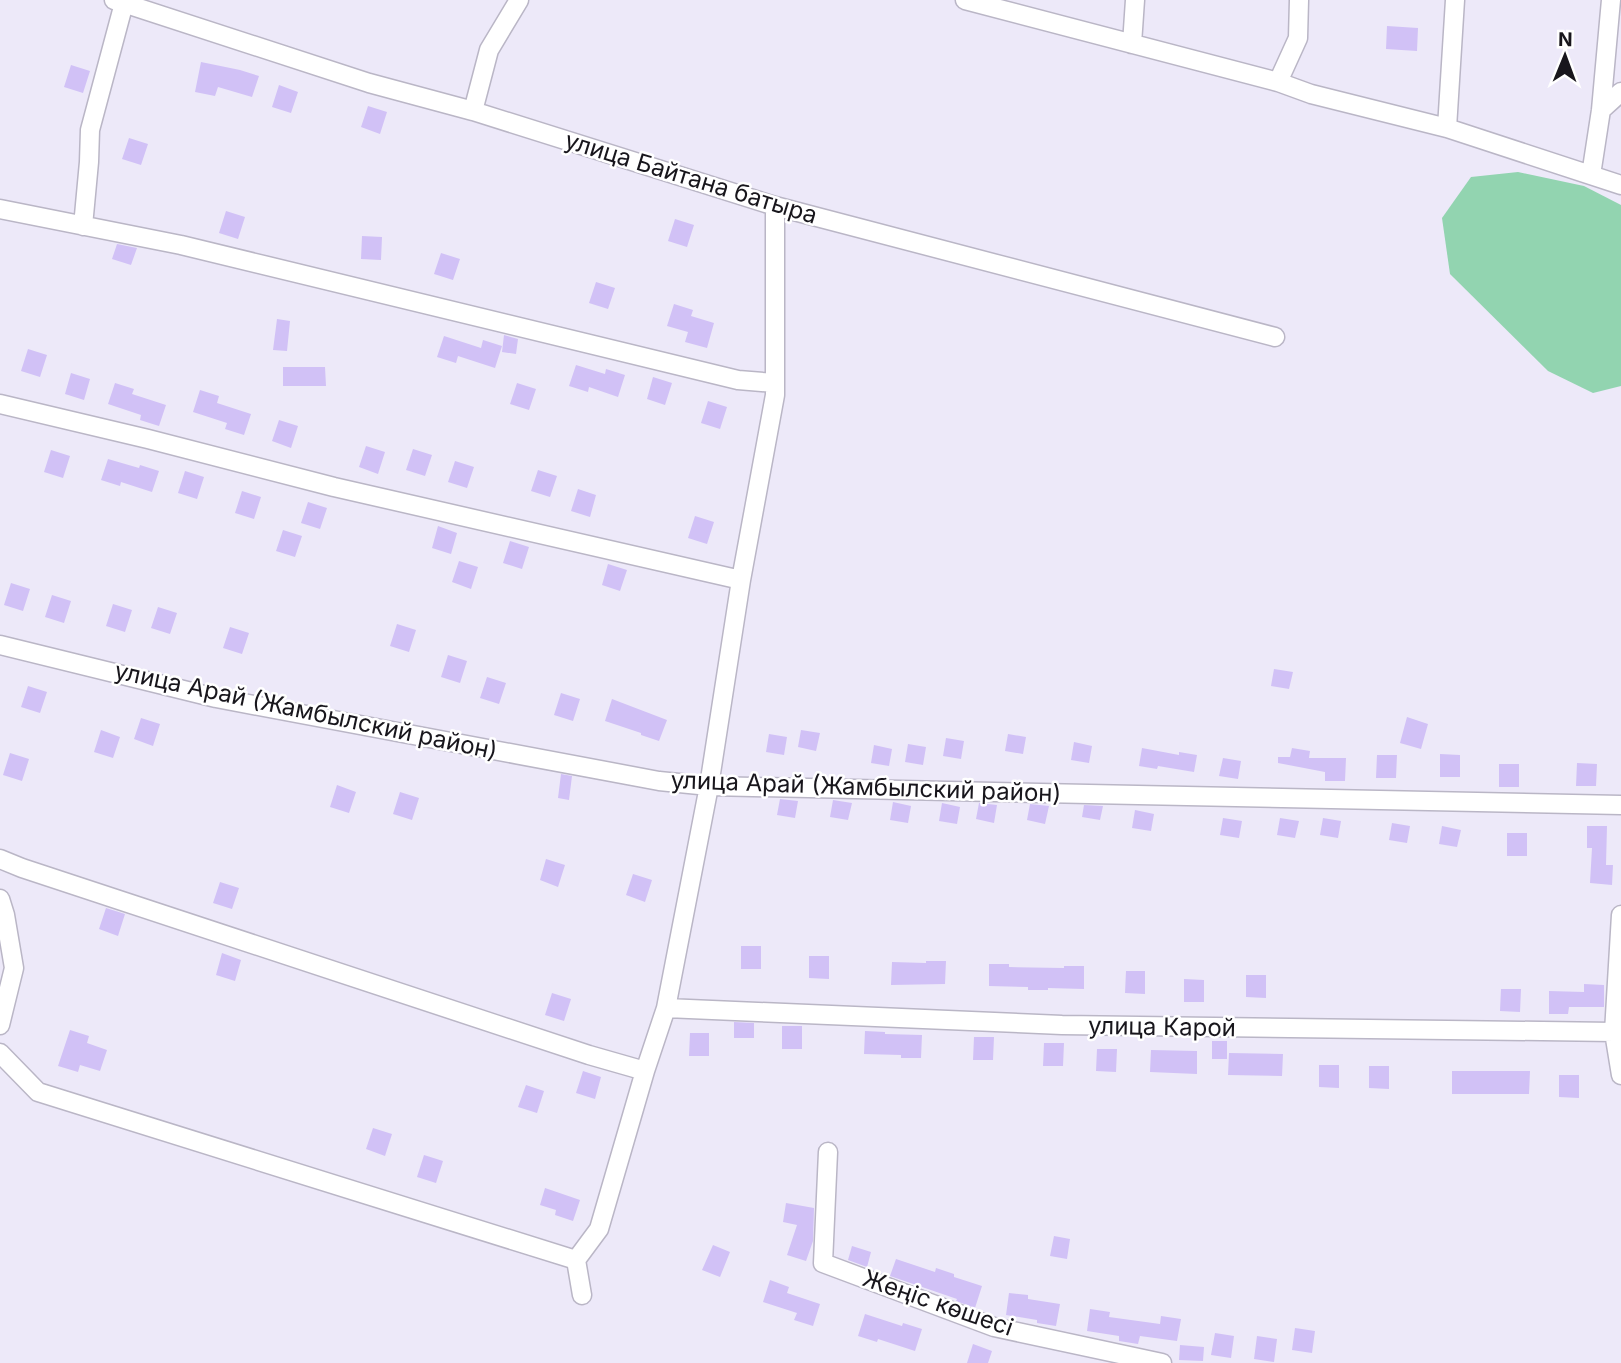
<svg xmlns="http://www.w3.org/2000/svg" width="1621" height="1363" viewBox="0 0 1621 1363" font-family="Inter,sans-serif">
<style>
.green{fill:#92d4b0}
.building{fill:#d1c1f6}
.lines{fill:none;stroke-linecap:round;stroke-linejoin:round}
.minor-casing{stroke:#bab6c6;stroke-width:21}
.minor{stroke:#fff;stroke-width:18}
.labels{text-anchor:middle;stroke-width:5;stroke-linejoin:round;paint-order:stroke}
.street-label{font-size:24px;fill:#18161c;stroke:#fff}
</style>
<rect width="100%" height="100%" fill="#ede9f9"/>
<path class="green" d="M1518 172 1584 186 1621 205V386L1593 393 1548 371 1450 274 1442 218 1471 177Z"/>
<path class="building" d="M1387 26 1418 28 1417 51 1386 49Z
M201 62 240 70 259 76 252 97 218 87 215 96 195 92Z
M71 65 90 71 83 93 64 87Z
M279 85 298 92 291 113 272 107Z
M368 106 387 112 380 134 361 127Z
M129 138 148 144 141 165 122 159Z
M226 211 245 217 238 239 219 233Z
M675 219 694 225 687 247 668 241Z
M362 236 382 237 381 260 361 259Z
M117 244 137 248 131 265 112 259Z
M441 253 460 259 453 280 434 274Z
M596 282 615 288 608 309 589 303Z
M674 304 693 310 691 316 714 323 707 348 685 342 688 332 667 326Z
M277 319 290 321 287 351 273 350Z
M504 335 518 339 516 354 502 352Z
M444 336 481 348 483 340 502 346 495 368 458 356 456 363 437 357Z
M28 349 47 355 40 377 21 371Z
M576 365 605 374 606 369 625 375 618 397 589 387 588 392 569 386Z
M283 367H325L326 386H283Z
M71 373 90 379 84 400 65 394Z
M653 377 672 383 665 405 647 399Z
M115 383 134 389 132 394 166 405 159 426 140 420 141 415 108 404Z
M517 383 536 389 529 410 510 404Z
M200 390 219 396 217 403 251 414 244 435 225 429 227 423 193 412Z
M708 401 727 407 720 429 701 423Z
M279 420 298 426 291 448 272 441Z
M366 446 385 452 378 474 359 467Z
M413 449 432 455 425 476 406 470Z
M51 450 70 456 63 478 44 472Z
M108 459 139 468 140 465 159 471 152 492 121 482 120 486 101 480Z
M455 461 474 467 467 488 448 482Z
M538 470 557 476 550 497 531 491Z
M185 471 204 477 197 499 178 493Z
M578 489 596 495 590 517 571 511Z
M242 491 261 497 254 519 235 513Z
M308 502 327 508 320 529 301 523Z
M695 516 714 522 707 544 688 538Z
M438 526 457 533 451 554 432 548Z
M283 530 302 536 295 557 276 551Z
M510 541 529 547 522 569 503 563Z
M459 561 478 567 471 589 452 582Z
M608 564 627 570 620 591 602 585Z
M11 583 30 589 23 611 4 605Z
M52 595 71 601 64 623 45 617Z
M113 604 132 610 125 632 106 626Z
M158 607 177 613 170 634 151 628Z
M397 624 416 630 409 652 390 646Z
M230 627 249 633 242 654 223 648Z
M448 655 467 661 460 683 441 677Z
M1274 669 1293 672 1289 689 1271 686Z
M487 677 506 683 499 704 480 698Z
M28 686 47 692 40 713 21 707Z
M561 693 580 699 573 721 554 715Z
M612 699 667 720 659 741 641 735V733L605 721Z
M1407 717 1428 724 1421 749 1400 743Z
M141 718 160 724 153 746 134 739Z
M101 730 120 737 113 758 94 752Z
M801 730 820 733 816 751 798 747Z
M769 734 787 737 784 755 766 752Z
M1008 734 1026 737 1023 754 1005 751Z
M946 738 964 741 961 759 943 756Z
M1074 742 1092 746 1089 763 1071 760Z
M908 744 926 747 923 765 905 762Z
M874 745 892 749 889 766 871 763Z
M1142 748 1179 755V752L1197 755 1194 772 1158 766 1157 769 1139 766Z
M1292 748 1310 751 1309 758H1346L1345 781H1325V772L1278 763V757H1290Z
M10 753 29 759 22 781 3 775Z
M1440 754 1460 755V777H1440Z
M1377 755H1397L1396 778H1376Z
M1223 758 1241 761 1238 779 1219 776Z
M1577 763 1597 764 1596 786H1576Z
M1499 764H1519V787H1499Z
M561 774 572 776 569 800 558 798Z
M337 785 356 792 349 813 330 807Z
M400 792 419 798 412 820 393 814Z
M780 799 798 801 795 818 777 815Z
M833 800 852 803 848 820 830 817Z
M893 802 911 806 908 823 890 820Z
M942 803 960 807 957 824 939 821Z
M979 803 997 805 994 823 976 819Z
M1030 804 1049 806 1045 824 1027 820Z
M1084 805 1103 806 1100 820 1082 817Z
M1135 810 1154 814 1151 831 1132 828Z
M1223 818 1242 821 1239 838 1220 835Z
M1280 818 1299 821 1295 838 1277 835Z
M1323 818 1341 821 1338 838 1320 835Z
M1392 823 1410 826 1407 843 1389 840Z
M1442 826 1461 830 1457 847 1439 844Z
M1587 826H1607L1606 865H1613L1612 885 1590 883 1592 848H1587Z
M1507 833H1527V856H1507Z
M546 859 565 865 558 887 540 880Z
M633 874 652 880 645 902 626 895Z
M220 882 239 888 232 909 213 903Z
M106 908 125 914 118 936 99 929Z
M741 946H761V969H741Z
M222 953 241 960 235 981 216 975Z
M809 956H829V979L809 978Z
M926 961H946L945 984 891 985 892 962 926 963Z
M989 964H1009V967L1064 968V966H1084V989L1048 988V990H1028V987L989 986Z
M1126 971H1145V994L1125 993Z
M1246 975H1266V998L1246 997Z
M1184 979 1204 980V1002H1184Z
M1584 984 1604 985V1007H1569L1568 1014H1549V991L1584 992Z
M1501 989H1521L1520 1012 1500 1011Z
M552 993 571 999 564 1021 545 1015Z
M734 1022 754 1023V1038H734Z
M782 1026H802V1049H782Z
M70 1030 89 1036 87 1043 107 1050 100 1071 80 1065 78 1072 58 1066Z
M865 1031 885 1032V1034L922 1035 921 1058H901V1055L864 1054Z
M690 1033H709V1056H689Z
M974 1037H994L993 1060H973Z
M1212 1041H1227V1059H1212Z
M1044 1043H1064L1063 1066H1043Z
M1097 1049H1117L1116 1072 1096 1071Z
M1151 1050 1197 1051V1074L1150 1072Z
M1229 1053 1283 1054 1282 1076 1228 1075Z
M1319 1065H1339V1088L1319 1087Z
M1369 1066H1389V1089L1369 1088Z
M583 1071 601 1077 595 1099 576 1093Z
M1452 1071H1530L1529 1094H1452Z
M1559 1075H1579V1098L1559 1097Z
M526 1085 544 1091 537 1113 518 1107Z
M373 1128 392 1134 385 1156 366 1149Z
M424 1155 443 1161 436 1183 417 1177Z
M545 1188 580 1200 573 1221 555 1215 556 1210 540 1205Z
M786 1203 814 1208 813 1241 806 1261 787 1255 797 1225 783 1222Z
M1054 1236 1070 1239 1067 1259 1050 1256Z
M713 1245 730 1252 720 1277 702 1270Z
M852 1246 871 1252 867 1267 848 1260Z
M896 1259 935 1272 936 1268 954 1274V1277L982 1286 975 1308 956 1301 957 1299 890 1276Z
M770 1280 789 1287 787 1293 820 1304 813 1326 794 1320 797 1313 763 1302Z
M1009 1293 1028 1295V1299L1060 1304 1056 1326 1037 1323V1320L1006 1315Z
M1090 1309 1110 1312 1109 1317 1160 1324 1161 1316 1181 1319 1177 1341 1140 1336 1138 1344 1119 1341V1336L1087 1331Z
M865 1314 902 1326 903 1323 922 1329 915 1351 878 1339 877 1342 858 1336Z
M1295 1328 1315 1331 1312 1353 1292 1350Z
M1215 1333 1234 1336 1231 1358 1211 1355Z
M1257 1336 1277 1339 1274 1362 1254 1359Z
M973 1344 992 1351 988 1363H967Z
M1180 1345 1204 1347 1203 1361 1179 1360Z"/>
<g class="lines">
<g class="minor-casing">
<path id="minor" d="M114 0 369 83 473 111 775 206 1275 337
M965 0 1278 82 1311 94 1447 128 1621 185
M1132 44 1135 0
M1278 82 1298 38 1299 0
M1601 110 1621 92
M473 111 489 50 519 0
M1447 128 1455 0
M1591 175 1601 110 1611 0
M0 209 181 245 738 380 775 383
M83 226 89 162 90 130 124 3
M0 404 148 439 334 487 741 580
M0 645 216 698 659 781 709 786 1621 805
M0 859 22 868 589 1055 645 1071
M0 899 5 915 14 968 0 1025
M666 1008 1062 1025 1614 1032 1621 1075
M1614 1032 1621 915
M0 1053 38 1092 576 1260
M828 1152 823 1263 994 1327 1162 1363
M582 1295 576 1260 599 1229 645 1071 666 1008 709 786 741 580 775 395V206"/>
</g>
<use href="#minor" class="minor"/>
</g>
<g class="labels">
<g class="street-label">
<text transform="translate(691 178) rotate(17)" y="8">улица Байтана батыра</text>
<text transform="translate(306 711) rotate(12)" y="8">улица Арай (Жамбылский район)</text>
<text transform="translate(866 787) rotate(2)" y="8">улица Арай (Жамбылский район)</text>
<text transform="translate(1162 1027) rotate(1)" y="8">улица Карой</text>
<text transform="translate(938 1303) rotate(19)" y="8">Жеңіс көшесі</text>
</g>
</g>
<g transform="translate(1565 56) rotate(1)" stroke="#ffffff" stroke-width="5" paint-order="stroke">
<path d="M0-5L12 26L0 18L-12 26Z" fill="#18161c"/>
<text y="-10" font-size="19" font-weight="bold" text-anchor="middle" fill="#18161c">N</text>
</g>
</svg>
